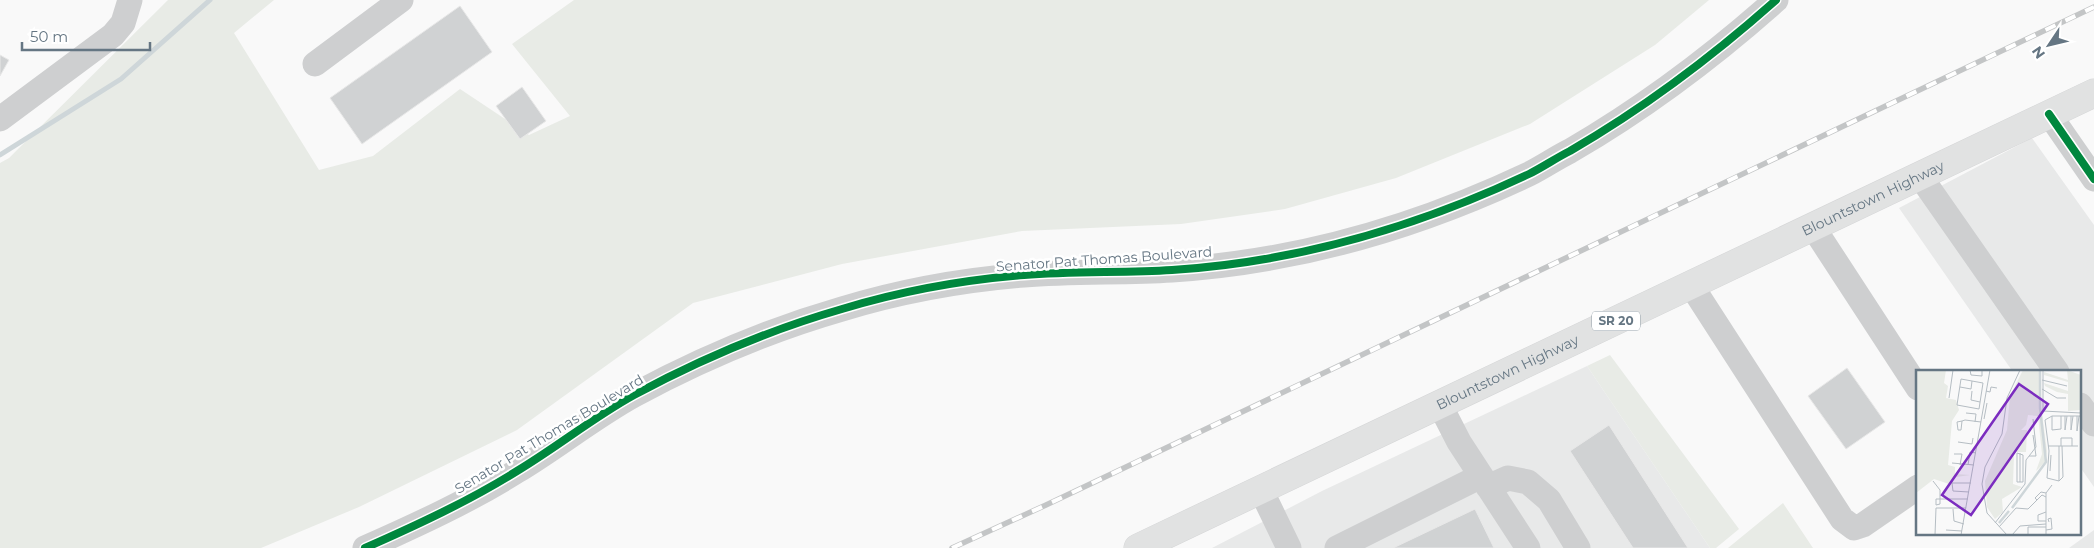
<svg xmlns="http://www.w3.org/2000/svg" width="2094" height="548" viewBox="0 0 2094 548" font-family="Montserrat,sans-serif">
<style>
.built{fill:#e8e9e9}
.green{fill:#e8ebe6}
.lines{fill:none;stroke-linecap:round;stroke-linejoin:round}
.stream{stroke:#ced6d9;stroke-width:5}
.building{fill:#d0d2d3;stroke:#e8e8e8}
.major-casing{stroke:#d5d6d7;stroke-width:29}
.minor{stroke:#cecfd0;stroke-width:25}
.major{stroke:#e1e2e2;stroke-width:28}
.rail-casing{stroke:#c3c5c6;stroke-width:5.5}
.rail{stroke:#fff;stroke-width:4;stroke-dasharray:11;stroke-linecap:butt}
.cycleway-casing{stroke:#fff;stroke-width:11}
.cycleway{stroke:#00873e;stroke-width:8}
.labels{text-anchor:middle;stroke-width:5;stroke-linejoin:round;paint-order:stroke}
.shield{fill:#fff;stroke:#939fa8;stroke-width:1}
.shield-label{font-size:12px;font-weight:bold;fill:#657683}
.street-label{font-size:14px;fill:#657683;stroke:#fff}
.inset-river{fill:none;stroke:#ced6d9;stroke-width:2.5}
.inset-road{fill:none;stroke:#b5bdc3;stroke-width:1}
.view{fill:#7b2cbf;fill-opacity:0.15;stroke:#7b2cbf;stroke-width:2.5}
.inset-edge{fill:none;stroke:#657683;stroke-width:2.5}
</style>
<rect width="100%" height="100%" fill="#f9f9f9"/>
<path class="built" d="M2032 138 2094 225V487L2080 467V372H2013L1899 208Z
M1587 366 1710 548H1212L1322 491Z
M2094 530V548H2069Z"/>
<path class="green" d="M168 0H274L234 33 319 170 373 156 460 89 529 135 570 116 512 44 574 0H1709L1655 45 1530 124 1396 178 1285 209 1181 224 1022 231 842 264 693 303 517 430 359 507 261 548H0V163L9 158Z
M1610 355 1739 529 1716 548H1710L1587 366Z
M1783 503 1813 548H1728Z"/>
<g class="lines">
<path class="stream" d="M0 155 121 79 210 0"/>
</g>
<path class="building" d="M460 6 492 52 362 144 330 98Z
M0 55 9 60 0 76Z
M522 87 546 121 520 139 496 106Z
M1847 368 1885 422 1846 449 1808 396Z
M1609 425 1688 548H1633L1570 451Z
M1475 509 1494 548H1393Z"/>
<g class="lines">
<g class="major-casing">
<g id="major">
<path id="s1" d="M1138 548 2094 93"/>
</g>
</g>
<path class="minor" d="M315 64 401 0
M2049 114 2094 179
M0 119 113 35 123 23 130 0
M1920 176 2057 372
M1813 227 1918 388
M1691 285 1842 519 1854 528 1863 525 1918 487
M1440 405 1459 442 1528 548
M2080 405 2094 424
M1488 487 1508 478 1528 482 1549 500 1578 548
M1261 490 1289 548
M365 548C417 525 469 501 517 471 557 447 594 417 634 395 701 359 769 330 842 309 901 291 962 280 1024 275 1073 271 1123 273 1172 270 1296 262 1417 227 1529 174 1543 167 1556 158 1570 151 1644 108 1712 57 1776 0
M1337 548 1481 476"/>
<use href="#major" class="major"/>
<g class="rail-casing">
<path id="rail" d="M952 548 1046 505 2094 7"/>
</g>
<use href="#rail" class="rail"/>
<g class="cycleway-casing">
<path id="cycleway" d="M2049 114 2094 179
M365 548C417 525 469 501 517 471 557 447 594 417 634 395 701 359 769 330 842 309 901 291 962 280 1024 275 1073 271 1123 273 1172 270 1296 262 1417 227 1529 174 1543 167 1556 158 1570 151 1644 108 1712 57 1776 0"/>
</g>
<use href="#cycleway" class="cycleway"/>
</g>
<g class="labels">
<rect class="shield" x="1592" y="311.5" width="48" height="19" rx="4"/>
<g class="shield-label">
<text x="1616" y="325">SR 20</text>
</g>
<g class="street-label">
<text dy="5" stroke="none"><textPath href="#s1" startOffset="814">Blountstown Highway</textPath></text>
<text transform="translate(1104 259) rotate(-4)" y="5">Senator Pat Thomas Boulevard</text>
<text dy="5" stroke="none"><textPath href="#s1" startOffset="409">Blountstown Highway</textPath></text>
<text transform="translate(549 434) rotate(-31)" y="5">Senator Pat Thomas Boulevard</text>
</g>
</g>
<g transform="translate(1916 370)">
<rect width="165" height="165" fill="#f9f9f9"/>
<path d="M0 0H30L28 13 32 16 30 28 40 30 43 40 36 51 32 95 39 97V104L54 105 40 107 33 114 18 109 0 123ZM107 0H123L124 29 131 81 129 92 120 101 126 84 122 46 112 45 110 55 105 60H111L110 82H99L98 85 97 114 106 117 86 129 87 142 79 149 71 137 69 111 91 60 94 26ZM151 0 165 5V40L152 41V24L141 22 129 16 128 13 152 21V12L128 5V2L152 10Z" fill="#e8ebe6"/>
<path class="inset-river" d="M96 138 130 92 124 38V0M83 153 93 141"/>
<path class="inset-road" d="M54 0 55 5 66 6V0M127 0V41L165 43M45 9 67 13 63 39 41 35ZM126 10 151 16M44 17 55 19 56 11M126 19 141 28H150M56 21 55 30 64 32M70 21 74 22 75 17 81 18M33 28 37 0M50 43 60 44 59 52M136 46V60L145 59V46M149 46V60L151 46M155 46V60L157 46M161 46V61L163 46M68 49 71 33M46 51 45 60H42L41 52 46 51 49 50 65 52M42 72 56 74 57 68M132 76H162M145 76V68H156V76M101 83 107 85V112H101ZM38 84H46L44 95M113 86H120L117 65M36 93 58 95M52 95 54 82 60 83M134 101 135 85M17 111 24 120V134L20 135V129H52M143 111 131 108 133 81 129 50 136 46H165M143 111 147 107 146 76M143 111V76M104 112V83M53 122 37 121 36 113H55M121 130 119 128 125 122 130 123M37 139 38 151 48 154M130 142 122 145V151H130M79 153 109 114 110 90 120 77 117 49M83 157 100 138 112 139 126 125 130 127M30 160 46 161M130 160 136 159 135 148 132 149 133 152M19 165 20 138H50M45 165 74 0M91 165 71 143 66 114 69 97 86 64 91 28 104 0M96 165 104 156 130 154M112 165V157H130M130 165V123L136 115"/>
<path class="view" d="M103 14 132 34 55 145 26 125Z"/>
<rect width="165" height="165" class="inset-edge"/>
</g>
<g transform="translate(2049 45) rotate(235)" stroke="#ffffff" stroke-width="4" paint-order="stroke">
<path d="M0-4L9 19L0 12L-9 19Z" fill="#657683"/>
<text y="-8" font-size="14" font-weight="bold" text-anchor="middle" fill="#657683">N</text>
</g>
<path d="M22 42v8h128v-8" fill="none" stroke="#657683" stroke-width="2.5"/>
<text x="30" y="42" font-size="15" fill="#657683" stroke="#ffffff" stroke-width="4" paint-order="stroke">50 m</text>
</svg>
